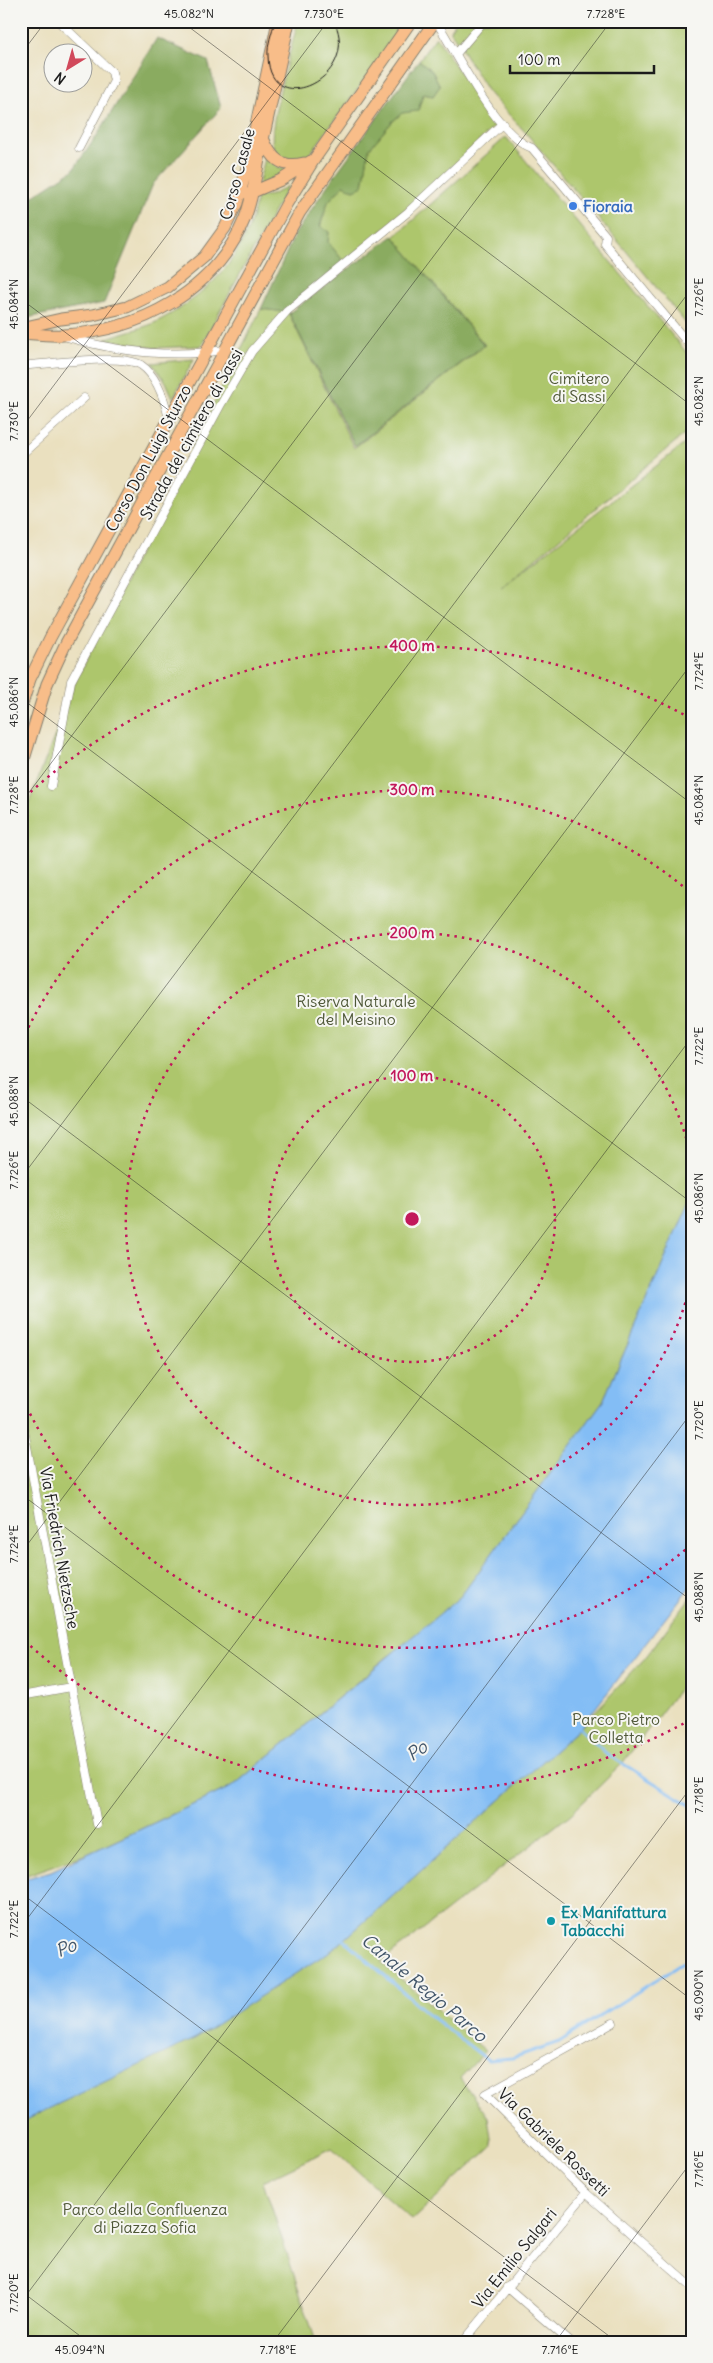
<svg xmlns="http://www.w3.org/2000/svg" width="713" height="2363" viewBox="0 0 713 2363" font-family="Delius,sans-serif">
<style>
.green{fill:#adc66c;stroke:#647144}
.forest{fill:#8aab60;stroke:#53643e}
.water{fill:#83bdf5;stroke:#506c88}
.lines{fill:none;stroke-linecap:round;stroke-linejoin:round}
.stream{stroke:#83bdf5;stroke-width:3}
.minor-casing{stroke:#837e6e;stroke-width:9}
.primary-casing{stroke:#837e6e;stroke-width:13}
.minor{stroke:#fff;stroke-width:8}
.primary{stroke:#f8bd89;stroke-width:11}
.tram{stroke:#1c1c1c;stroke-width:1}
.ticks{fill:none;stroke:#1c1c1c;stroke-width:1;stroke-opacity:0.45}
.ring{fill:none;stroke:#c2185b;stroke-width:2.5;stroke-dasharray:2.5 5}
.shop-dot{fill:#3f7fe0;stroke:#f6f6f2;stroke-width:2}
.culture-dot{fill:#0f9aa8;stroke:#f6f6f2;stroke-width:2}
.labels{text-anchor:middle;stroke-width:4;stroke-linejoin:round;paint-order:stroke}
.street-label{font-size:16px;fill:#1c1c1c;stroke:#f6f6f2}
.shop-label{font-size:16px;font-weight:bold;fill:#366cbe;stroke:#f6f6f2;text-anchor:start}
.park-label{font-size:16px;fill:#4f5838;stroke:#f6f6f2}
.culture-label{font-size:16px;font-weight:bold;fill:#0d838f;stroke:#f6f6f2;text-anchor:start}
.water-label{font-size:18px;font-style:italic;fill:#405468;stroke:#f6f6f2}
.centre{fill:#c2185b;stroke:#f6f6f2;stroke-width:2.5}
.ring-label{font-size:15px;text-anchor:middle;font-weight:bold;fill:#c2185b;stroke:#f6f6f2;stroke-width:4;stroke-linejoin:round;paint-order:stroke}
.neatline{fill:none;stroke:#1c1c1c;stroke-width:2}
.ticks-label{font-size:12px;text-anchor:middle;fill:#1c1c1c}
</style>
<rect width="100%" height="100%" fill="#f6f6f2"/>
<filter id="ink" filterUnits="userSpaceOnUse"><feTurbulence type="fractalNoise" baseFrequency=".02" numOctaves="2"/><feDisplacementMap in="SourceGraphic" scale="10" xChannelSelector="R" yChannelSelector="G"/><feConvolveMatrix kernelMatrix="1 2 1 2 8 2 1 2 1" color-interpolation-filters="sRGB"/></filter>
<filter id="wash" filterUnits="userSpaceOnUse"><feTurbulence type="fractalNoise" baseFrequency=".0096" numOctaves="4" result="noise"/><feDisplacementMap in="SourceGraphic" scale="20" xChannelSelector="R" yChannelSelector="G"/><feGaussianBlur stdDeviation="1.12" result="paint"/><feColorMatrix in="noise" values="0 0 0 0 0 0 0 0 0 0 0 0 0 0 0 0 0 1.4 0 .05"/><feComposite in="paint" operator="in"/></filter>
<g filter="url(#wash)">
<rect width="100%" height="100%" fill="#eae0bf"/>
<path class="green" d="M298 21H404L375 66 309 155 293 162C285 158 276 156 273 146 268 123 292 47 298 21Z
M456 21H692V331L627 252 526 133 488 92 450 30Z
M436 37 496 125 407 210 344 262 328 242 329 232 320 227 328 202 344 185 354 190 363 186 369 149 392 122 402 113 418 110 423 94 433 96 440 86 432 71 419 60Z
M506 137 692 359V428L501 587 692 438V1197L603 1401 461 1596 424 1630 387 1657 233 1786 87 1854 21 1877V823L77 678 261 309 288 312 354 448 485 345 394 237Z
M266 155 278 167 292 171 258 185Z
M288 186 201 346 154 348 106 339C109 336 143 328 152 324 206 298 247 257 257 197L272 195Z
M194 359 173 398 166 382 152 363Z
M692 1595V1672L621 1765 571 1814 381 1962 486 2051 460 2078 488 2117 492 2146 412 2220 332 2148 263 2181 316 2342H21V2121L335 1948 580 1728 645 1658Z"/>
<path class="forest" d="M157 38 208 61 221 108 153 184 104 303 21 319V204L73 170 98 134Z
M419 60 432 71 440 86 433 96 423 94 418 111 402 113 392 122 369 149 363 186 354 190 344 185 328 202 320 226 329 232 328 242 344 262 285 312 261 309 295 234 330 182Z
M393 236 484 345 355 446 289 313Z"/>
<path class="water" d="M692 1197V1584L580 1728 335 1948 196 2038 21 2122V1880L51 1871 233 1786 461 1596 603 1401Z"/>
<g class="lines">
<path class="stream" d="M578 1727 607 1754 692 1806
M341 1937 434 2019 488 2060 512 2058 559 2042 692 1957"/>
</g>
</g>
<g filter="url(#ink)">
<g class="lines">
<g class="minor-casing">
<path id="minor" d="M58 21 112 72 114 81 79 148
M436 21C458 55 495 134 532 148L606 236 605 244 692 348
M456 54 484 21
M67 337C118 352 171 358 224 350
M21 366C46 364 122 353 141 365 157 376 165 401 169 419
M21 455 84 398
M51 786 71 681 220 406 252 351 287 311 408 212 503 123
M21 1372 23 1377 21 1387
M21 1414 97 1824
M21 1696 71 1687
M613 2023 485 2094 586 2193 692 2287
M507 2287 570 2342
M463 2342 586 2193"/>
</g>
<g class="primary-casing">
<path id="primary" d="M263 138C271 158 281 169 304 163
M248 194 281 180 311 161
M21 328 61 319 93 315 127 307 168 287 204 257 225 228 237 203 246 172 278 21
M21 333C35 334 49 336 63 335 140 331 215 292 245 218 254 194 257 166 263 140 271 101 281 61 289 21
M21 707 30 679 50 638 287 203 313 161 411 21
M21 769 47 684 65 645 300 212 435 21"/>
</g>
<use href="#minor" class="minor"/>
<use href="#primary" class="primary"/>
<path class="tram" d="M275 21C272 32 267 45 268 56 269 121 363 78 334 21"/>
</g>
</g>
<path class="ticks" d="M181 21 692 406M21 54 46 21M21 299 692 804M21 429 328 21M21 698 692 1203M21 803 611 21M21 1096 692 1601M21 1178 692 288M21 1494 692 2000M21 1553 692 663M21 1893 617 2342M21 1927 692 1037M21 2291 88 2342M21 2302 692 1412M273 2342 692 1786M555 2342 692 2161"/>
<g class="ring">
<circle cx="412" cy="1219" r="143"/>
<path d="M691 1281A286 286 0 1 1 691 1157"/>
<path d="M691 1545A429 429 0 0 1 22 1397M22 1041A429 429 0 0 1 691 893"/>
<path d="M690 1720A573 573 0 0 1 25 1641M25 797A573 573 0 0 1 690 718"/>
</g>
<circle class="shop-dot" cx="573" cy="206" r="5"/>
<circle class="culture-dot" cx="551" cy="1921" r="5"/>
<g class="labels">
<g class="street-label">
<text transform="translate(237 174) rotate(-75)" y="6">Corso Casale</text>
<text transform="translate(191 434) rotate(-61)" y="6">Strada del cimitero di Sassi</text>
<text transform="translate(148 458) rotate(-62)" y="6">Corso Don Luigi Sturzo</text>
<text transform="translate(60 1548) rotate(80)" y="6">Via Friedrich Nietzsche</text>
<text transform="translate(554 2142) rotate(44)" y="6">Via Gabriele Rossetti</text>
<text transform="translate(514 2258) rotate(-51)" y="6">Via Emilio Salgari</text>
</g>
<g class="shop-label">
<text x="583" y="212">Fioraia</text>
</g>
<g class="park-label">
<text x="579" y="384">Cimitero<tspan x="579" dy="18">di Sassi</tspan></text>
<text x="356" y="1007">Riserva Naturale<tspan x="356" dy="18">del Meisino</tspan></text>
<text x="616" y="1725">Parco Pietro<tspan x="616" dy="18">Colletta</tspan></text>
<text x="145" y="2215">Parco della Confluenza<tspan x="145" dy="18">di Piazza Sofia</tspan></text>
</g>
<g class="culture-label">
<text x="561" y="1918">Ex Manifattura<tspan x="561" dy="18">Tabacchi</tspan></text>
</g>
<g class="water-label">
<text transform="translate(417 1751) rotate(-35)" y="6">Po</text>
<text transform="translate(66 1948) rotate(-23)" y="6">Po</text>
<text transform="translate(424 1988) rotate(40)" y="6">Canale Regio Parco</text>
</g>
</g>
<circle cx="412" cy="1219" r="8" class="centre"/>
<g class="ring-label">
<text x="412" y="651">400 m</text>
<text x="412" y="795">300 m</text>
<text x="412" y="938">200 m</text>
<text x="412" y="1081">100 m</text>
</g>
<rect width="713" height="2363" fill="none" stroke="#f6f6f2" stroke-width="55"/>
<g transform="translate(68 68) rotate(217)"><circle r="24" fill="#f6f6f2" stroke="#9f9f9c"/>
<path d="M0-4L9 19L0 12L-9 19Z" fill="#d1495b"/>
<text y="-8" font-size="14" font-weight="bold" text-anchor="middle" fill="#1c1c1c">N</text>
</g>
<path d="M510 65v8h144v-8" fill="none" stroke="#1c1c1c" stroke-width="2.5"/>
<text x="518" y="65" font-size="15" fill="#1c1c1c" stroke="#f6f6f2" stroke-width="4" paint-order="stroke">100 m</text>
<rect x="28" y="28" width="658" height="2308" class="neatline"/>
<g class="ticks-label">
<text x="189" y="18">45.082°N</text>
<text x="324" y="18">7.730°E</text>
<text x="606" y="18">7.728°E</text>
<text transform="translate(699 297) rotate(-90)" y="4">7.726°E</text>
<text transform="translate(14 304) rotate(-90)" y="4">45.084°N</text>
<text transform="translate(699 401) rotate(-90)" y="4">45.082°N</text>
<text transform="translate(14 421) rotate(-90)" y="4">7.730°E</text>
<text transform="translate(699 671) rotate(-90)" y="4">7.724°E</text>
<text transform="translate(14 702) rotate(-90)" y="4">45.086°N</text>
<text transform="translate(14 795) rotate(-90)" y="4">7.728°E</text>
<text transform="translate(699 800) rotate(-90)" y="4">45.084°N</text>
<text transform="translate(699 1046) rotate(-90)" y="4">7.722°E</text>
<text transform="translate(14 1101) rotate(-90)" y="4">45.088°N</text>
<text transform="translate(14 1170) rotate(-90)" y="4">7.726°E</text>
<text transform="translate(699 1198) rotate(-90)" y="4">45.086°N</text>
<text transform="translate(699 1420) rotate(-90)" y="4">7.720°E</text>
<text transform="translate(14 1544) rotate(-90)" y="4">7.724°E</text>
<text transform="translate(699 1597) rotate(-90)" y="4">45.088°N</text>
<text transform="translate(699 1795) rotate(-90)" y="4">7.718°E</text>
<text transform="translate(14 1919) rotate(-90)" y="4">7.722°E</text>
<text transform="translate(699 1995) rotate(-90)" y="4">45.090°N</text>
<text transform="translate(699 2169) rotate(-90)" y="4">7.716°E</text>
<text transform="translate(14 2293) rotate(-90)" y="4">7.720°E</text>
<text x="80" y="2354">45.094°N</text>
<text x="278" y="2354">7.718°E</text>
<text x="560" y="2354">7.716°E</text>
</g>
</svg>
